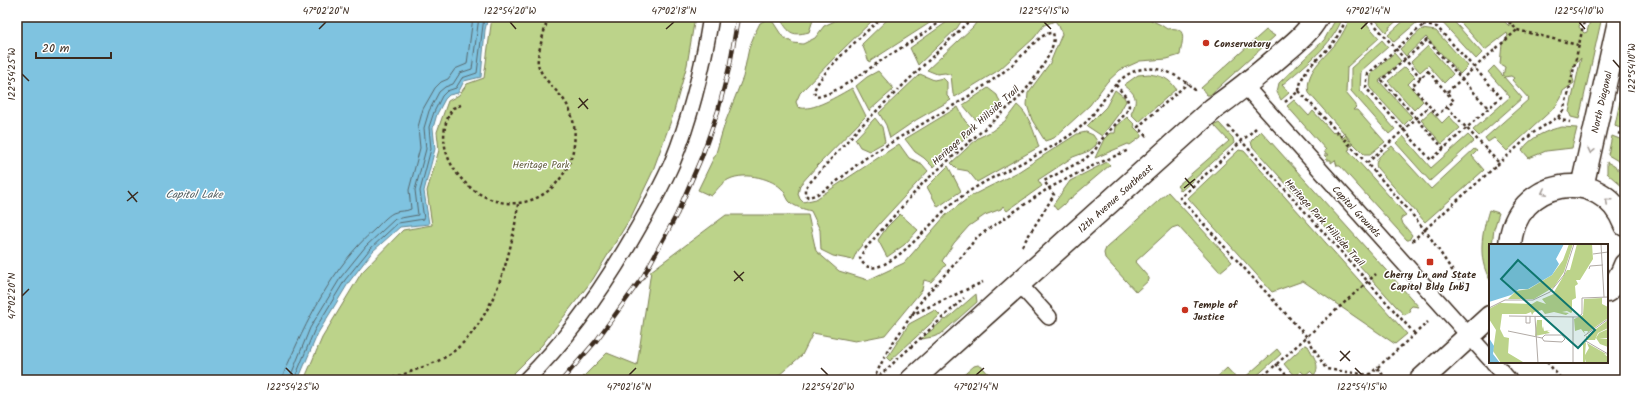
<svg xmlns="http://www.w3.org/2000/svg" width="1642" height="397" viewBox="0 0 1642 397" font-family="Kalam,sans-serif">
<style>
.green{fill:#bcd38a;stroke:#7c7e54}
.water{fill:#7fc3e0;stroke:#648692}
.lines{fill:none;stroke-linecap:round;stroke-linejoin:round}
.shore{stroke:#56676c;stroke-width:1}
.lane-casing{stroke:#3b2a1e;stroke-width:18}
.street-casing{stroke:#3b2a1e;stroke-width:25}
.path{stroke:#3b2a1e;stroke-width:2.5;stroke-dasharray:3 3;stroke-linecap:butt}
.lane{stroke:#fff;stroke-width:15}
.street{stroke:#fff;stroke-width:22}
.rail-casing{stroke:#3b2a1e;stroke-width:4.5}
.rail{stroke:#fff;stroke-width:3;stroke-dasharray:9;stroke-linecap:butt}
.oneway{stroke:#a79f9a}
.ticks{fill:none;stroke:#3b2a1e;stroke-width:1.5}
.poi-dot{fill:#c8321e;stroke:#fff;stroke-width:1.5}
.labels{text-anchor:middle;stroke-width:3;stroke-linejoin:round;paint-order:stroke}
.poi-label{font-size:10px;font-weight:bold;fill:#3b2a1e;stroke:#fff;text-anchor:start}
.street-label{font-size:10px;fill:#3b2a1e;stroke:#fff}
.park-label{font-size:10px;fill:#625d3e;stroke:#fff}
.water-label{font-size:11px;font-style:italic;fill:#536062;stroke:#fff}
.inset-road{fill:none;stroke:#b1aaa5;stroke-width:1}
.view{fill:#0f766e;fill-opacity:0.15;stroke:#0f766e;stroke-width:2}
.inset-edge{fill:none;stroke:#3b2a1e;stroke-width:2}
.neatline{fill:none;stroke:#3b2a1e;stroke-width:1.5}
.ticks-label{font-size:10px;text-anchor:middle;fill:#3b2a1e}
</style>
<rect width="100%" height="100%" fill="#fff"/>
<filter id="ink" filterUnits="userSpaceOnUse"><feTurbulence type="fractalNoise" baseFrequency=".025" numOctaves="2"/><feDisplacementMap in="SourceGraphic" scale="8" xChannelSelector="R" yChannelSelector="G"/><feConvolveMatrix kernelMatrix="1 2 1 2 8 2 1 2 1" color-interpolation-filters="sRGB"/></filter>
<g filter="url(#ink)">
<path class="green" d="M492 17H695L687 65 672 118 652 173 631 217 593 279 542 345 507 380H304L322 338 362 272 403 230 432 225 427 191 439 150 437 132 448 101 459 95 467 84 484 78Z
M779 17H814L809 32C790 37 789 32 779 17Z
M843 17H876L839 53 800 93 796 102 798 107C811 113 839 95 852 88L866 116 817 166 800 185 798 194 800 199 803 202 816 199 899 144 909 158 922 164 928 171 881 222 857 251 853 260 833 256 821 250 820 230 811 211C804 209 794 207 789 201 786 197 785 191 781 188 769 177 741 171 726 181 721 184 716 191 711 196L698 190 716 153 725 123 743 77 749 48 755 33 760 23 767 19 773 22 782 36 793 43 803 44 815 38 824 26Z
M890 17H939L869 62 862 44Z
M954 17H964L957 28 918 65 910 48Z
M980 17H1150L1151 20 1161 25 1167 29C1189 26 1182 40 1180 55L1167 59 1140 61 1120 70 1107 82 1090 105 1054 138 1045 141 1032 120 1027 105 1028 93 1050 63 1062 34 1059 26 1055 21 1044 25 1034 38 999 70 955 97 953 94 951 75 945 73 937 74 927 70 973 27Z
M1337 17H1343C1332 46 1305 65 1282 85L1289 93 1281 100 1277 92 1279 83 1324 40Z
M1350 17H1364L1367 20 1366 23 1379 38 1347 67 1346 93 1356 105V107L1353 110H1357L1385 142 1370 154H1364L1352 142 1351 144 1353 145 1349 147 1350 149 1348 150 1406 215 1401 218 1403 224 1412 235 1409 240H1407L1340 166H1337L1335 160 1331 163V160H1326L1327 158 1324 155H1329L1325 153 1324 151 1326 150 1287 106 1294 100 1309 116 1313 111 1333 133 1335 131 1337 135 1339 131 1340 136 1343 133 1342 139 1346 135 1348 140 1351 141 1309 93C1304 71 1325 58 1337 42 1342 35 1347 26 1350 17Z
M1373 17H1401L1391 26 1389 27 1390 29 1386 32Z
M1408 17H1450L1482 53 1476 59 1439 19 1423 17 1394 42 1388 35Z
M1456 17H1500L1509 26 1508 17H1582L1579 27 1584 33 1587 32 1591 17H1602L1579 119 1571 117 1569 112 1581 58 1571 70 1574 83 1563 91 1561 98 1556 106 1507 151 1494 138 1488 142 1485 138 1529 99 1512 80 1514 78 1511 76 1504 77 1522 98 1479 136 1473 130 1510 97 1488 72 1494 66 1503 76 1505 67 1500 64 1502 44 1508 36 1507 33 1485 50Z
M1422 29 1436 31 1468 66 1460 74 1426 37 1406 56 1400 49Z
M1266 30 1275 36 1210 95H1207L1201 88Z
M1382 40 1388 47 1361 71 1360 90 1395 129 1389 134 1351 91V68Z
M1428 46 1453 74 1444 83 1428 65 1420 72 1411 62Z
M1394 53 1401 61 1379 81 1412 117 1404 125 1370 88 1371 74Z
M1405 67 1415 77 1408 84 1423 101 1414 110 1388 81Z
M878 71 894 89 869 111 856 86 867 77Z
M920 74 934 80 943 78 947 82V96L951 100 916 120 890 138 886 125 879 113Z
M1149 74C1162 76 1169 78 1176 89L1139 122 1131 114C1138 100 1137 95 1124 85L1138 75Z
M1625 78V126L1622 128 1617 127 1615 125Z
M988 88 997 95 1001 105 982 122 974 118 963 105Z
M1115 90 1124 97 1126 101 1120 112 1102 136 1087 126 1106 107Z
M1017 105C1029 114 1034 132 1039 147L977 182 968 171 957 169 951 163 978 138 992 131 1005 121Z
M958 107 965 121 974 130 933 167 924 158 915 152 905 139Z
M1431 111 1442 123 1449 116 1460 128 1442 144 1421 120Z
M1127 117 1135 125 1134 127 1141 134V137L1130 145 1128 144 1095 158 1104 139 1110 133H1115L1116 127Z
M875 118 882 127 885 142 869 151 860 147 855 139Z
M1219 123 1233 138 1234 143 1181 191 1177 186 1229 141 1215 126V125Z
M1562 127 1577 128 1572 148 1546 151 1529 158 1522 150C1531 137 1547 130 1562 127Z
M1261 131 1419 307 1412 306 1409 309 1410 312 1404 315 1252 146 1251 141Z
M1086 132 1093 135 1097 141 1096 145 1089 151 1073 157 1038 180 1042 186 1007 211 1003 206 1001 209 985 215 969 226 954 243 942 261 946 265 931 282 924 280 922 290 885 335 855 341 813 333 802 355 778 376V380H580L607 353 637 365 651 271 726 215H808L816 251 839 271 868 280 904 263 946 215 971 196 1018 172 1077 134Z
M1468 135 1474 141 1430 181 1396 143 1403 136 1431 168Z
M1612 136 1625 141V165L1608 155Z
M1392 146 1431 189 1474 149 1477 151 1472 156 1484 170 1425 222 1377 168C1373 158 1385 152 1392 146Z
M1239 150 1244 151 1407 334 1395 344 1303 281 1272 292 1188 198Z
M1107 162 1110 165 1057 210 1053 205 1070 181Z
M1607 162 1614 166 1625 175V189L1607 173Z
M948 166 961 191 938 207 927 187Z
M1168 192 1232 262 1220 272 1178 226 1172 228 1135 262 1149 278V280L1136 292 1105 258 1104 253 1106 248Z
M1489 210 1499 213 1494 229 1492 245H1490V280C1477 258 1482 232 1489 210Z
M900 214 918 230 904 245 887 257 878 240 887 227Z
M976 294 977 302 941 334 933 337 921 339 945 319 946 320Z
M935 310 940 315 890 361 887 358 909 324Z
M1305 345 1308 346C1312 354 1322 367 1314 375L1310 371 1305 375 1301 371 1295 377 1284 364Z
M1277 349 1281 354 1252 380H1242Z
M978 365 982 367 994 380H958L974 366Z
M1227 368 1238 380H1214Z"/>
<path class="water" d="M17 17H488L485 30 481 77 464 81 458 93 449 95 445 99 437 114 433 128 435 149 424 191 429 224 400 227 373 251 349 282 318 333 298 380H17Z"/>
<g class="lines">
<path class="shore" d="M283 380 284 373C306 322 332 267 375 229 380 224 387 216 393 213 399 210 406 212 411 209L409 190 420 148 418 127 423 109 435 88 441 82 448 79 455 69 467 64 473 17
M289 380 310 328 341 277 366 246 395 219 418 215 415 190 426 149 424 128 429 111 439 92 445 87 453 84 460 73 472 69 479 17
M294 380 314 331 345 280 370 249 398 223 424 219 420 191 431 149 429 127 434 112 442 96 447 91 456 88 462 78 477 73 484 17"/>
<g class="lane-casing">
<path id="lane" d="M1245 86 1490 359
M1019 284 1049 317
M1493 362 1509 380
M526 380C569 338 604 287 634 235 648 211 661 188 672 163 691 117 703 66 711 17"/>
</g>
<g class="street-casing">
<path id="street" d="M1582 187 1620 17
M1510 245C1514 179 1602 163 1625 225
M1607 291C1615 285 1622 274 1625 265
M912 380 1213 109C1237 92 1259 74 1281 55 1294 44 1309 32 1317 17
M1421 380 1490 317"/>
</g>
<path class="path" d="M824 17 828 20 837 17
M882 17C867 32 817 74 814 92L817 97C834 94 860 75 876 64 899 49 924 34 947 17
M971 17 967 23 858 129 805 188V194L808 197C826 194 848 171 863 160 871 154 880 149 889 144 930 118 975 96 1012 65 1022 57 1041 31 1053 33 1059 49 1029 86 1019 98L923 183 864 250 860 258C874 293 934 220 946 209 986 173 1042 160 1083 125 1101 109 1111 80 1135 71 1158 63 1181 76 1197 92
M1368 17 1421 78
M1505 17 1517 30 1578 45
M1423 25 1437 27 1501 97 1431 160 1366 88 1368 74Z
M1428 71 1454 101 1437 115 1412 86Z
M1299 91C1341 136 1385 181 1424 229 1439 248 1449 270 1467 288
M1447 92 1517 30
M1285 102 1299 91C1302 67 1318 61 1332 44 1338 36 1343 27 1347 17
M461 105 453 108C422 154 478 216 528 201 568 190 587 138 566 103 557 89 542 80 538 64 536 57 546 26 548 17
M1447 107 1499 163
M1558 117 1563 111 1568 95 1585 17
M1228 126 1415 334
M1256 128 1180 198 1307 337 1326 369 1369 375 1428 322
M1618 133 1625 136
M1145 136 1146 135 1138 127 1188 83
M1444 149 1382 80 1427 40 1488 108
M1367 163 1430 106
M1412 241 1533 133 1558 117 1561 120 1570 122
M1022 246 1054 195 1044 181 1085 159 1095 150 1101 140 1126 113 1129 106 1127 98 1115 84
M911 315 983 282
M1547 362 1562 380
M1276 364 1291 380
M1377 368 1385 377
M387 380C404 374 422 368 438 361 490 336 512 256 518 204
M873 380 888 350 924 297 963 255 977 237 1049 188 1090 167 1129 150
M875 380 964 298
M1259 380 1376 274"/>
<use href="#lane" class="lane"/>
<use href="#street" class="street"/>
<g class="rail-casing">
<path id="rail" d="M562 380 596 341 644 275 677 214 702 156 718 111 730 64 738 17"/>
</g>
<use href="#rail" class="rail"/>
</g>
<defs><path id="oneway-chevron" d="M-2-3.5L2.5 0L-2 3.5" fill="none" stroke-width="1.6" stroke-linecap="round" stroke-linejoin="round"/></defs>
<g class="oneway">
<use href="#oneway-chevron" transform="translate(1591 151) rotate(103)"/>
<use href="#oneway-chevron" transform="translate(1544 192) rotate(153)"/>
<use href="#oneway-chevron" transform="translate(1608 201) rotate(-140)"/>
</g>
</g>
<path class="ticks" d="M510 22 516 29M1044 22 1051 29M1579 22 1585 29M319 29 326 22M666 29 674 22M1361 29 1368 22M1613 60 1620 68M22 74 29 81M579 98 588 109M578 108 588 99M1185 178 1194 188M1184 188 1195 179M128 191 137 202M127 201 138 192M734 271 743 281M734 281 744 272M22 296 29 289M1340 351 1350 361M1340 361 1350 351M286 368 293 375M821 368 828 375M1355 368 1362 375M629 375 636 368M976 375 984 368"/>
<g class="poi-dot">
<circle cx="1206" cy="43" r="4"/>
<rect x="1426" y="258" width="8" height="8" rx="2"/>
<circle cx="1185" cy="310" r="4"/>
</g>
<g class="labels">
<g class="poi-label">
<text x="1214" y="47">Conservatory</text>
<text x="1430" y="278" text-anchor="middle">Cherry Ln and State<tspan x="1430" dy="12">Capitol Bldg [nb]</tspan></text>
<text x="1193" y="308">Temple of<tspan x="1193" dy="12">Justice</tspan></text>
</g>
<g class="street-label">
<text transform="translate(1601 102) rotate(-77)" y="4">North Diagonal</text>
<text transform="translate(975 125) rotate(-42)" y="4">Heritage Park Hillside Trail</text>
<text transform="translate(1115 198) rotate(-42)" y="4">12th Avenue Southeast</text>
<text transform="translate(1357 211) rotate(47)" y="4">Capitol Grounds</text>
<text transform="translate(1325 222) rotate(48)" y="4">Heritage Park Hillside Trail</text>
</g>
<g class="park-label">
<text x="541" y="168">Heritage Park</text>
</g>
<g class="water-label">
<text x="194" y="198">Capitol Lake</text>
</g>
</g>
<g transform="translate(1489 244)">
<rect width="119" height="119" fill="#fff"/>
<path d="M80 0H84L75 28 65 43 45 55H19L27 47 40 45 63 31 74 16ZM88 0H103L104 15 91 36H87L89 40 86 42 87 54 83 56V68L82 69 78 67 73 68 80 69 77 71 65 68 56 70 53 66 45 68 43 71 42 68 37 70H13L11 85 15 93 20 94 19 109 34 118 12 119 4 107 7 86 0 75V65L11 59 43 60 48 57 57 60 53 55 67 49 65 48 78 26H81ZM113 54V60L119 63V74L98 89 99 87H95L96 90 92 85 86 87 85 75 94 71 95 55ZM48 76H53V85L54 82 55 87 62 86 58 87 61 89 46 92ZM119 76V84L109 89 106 96H97V92L100 93 99 91ZM119 85 118 94 110 95H118L119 103 111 100 107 94 110 89ZM97 98 96 111 100 104 98 99 119 111 115 110 119 113V119H97L96 115V119H94V100Z" fill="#bcd38a"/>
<path d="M0 0H75L67 15 70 20 63 31 39 45H30L22 51 0 58ZM0 94 5 102 4 110 11 119H0Z" fill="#7fc3e0"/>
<path class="inset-road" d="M112 0 115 53M104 10 119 8M100 25 101 22 114 21M0 64 16 56H44L61 48 75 31 85 0M20 72 89 73 93 70V54L119 53M37 72V79H41V72M46 73 49 119M19 87 53 94M56 91H73L76 95 73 98 55 97 53 94ZM95 92 119 75M95 96 119 110M84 119V73"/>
<path class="view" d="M29 16 106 86 89 104 12 35Z"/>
<rect width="119" height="119" class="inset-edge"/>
</g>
<rect width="1642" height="397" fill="none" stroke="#fff" stroke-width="44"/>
<path d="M36 52v6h75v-6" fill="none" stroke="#3b2a1e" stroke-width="2"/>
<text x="42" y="52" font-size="12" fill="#3b2a1e" stroke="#ffffff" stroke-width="3" paint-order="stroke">20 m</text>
<rect x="22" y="22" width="1598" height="353" class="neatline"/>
<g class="ticks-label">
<text x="326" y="14">47°02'20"N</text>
<text x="510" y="14">122°54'20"W</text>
<text x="674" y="14">47°02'18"N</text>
<text x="1044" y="14">122°54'15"W</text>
<text x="1368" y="14">47°02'14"N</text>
<text x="1579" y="14">122°54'10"W</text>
<text transform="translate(1631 68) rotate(-90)" y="4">122°54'10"W</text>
<text transform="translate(11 74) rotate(-90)" y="4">122°54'25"W</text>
<text transform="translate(11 296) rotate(-90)" y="4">47°02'20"N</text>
<text x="293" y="390">122°54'25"W</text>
<text x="629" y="390">47°02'16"N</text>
<text x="828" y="390">122°54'20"W</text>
<text x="976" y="390">47°02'14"N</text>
<text x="1362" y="390">122°54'15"W</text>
</g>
</svg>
